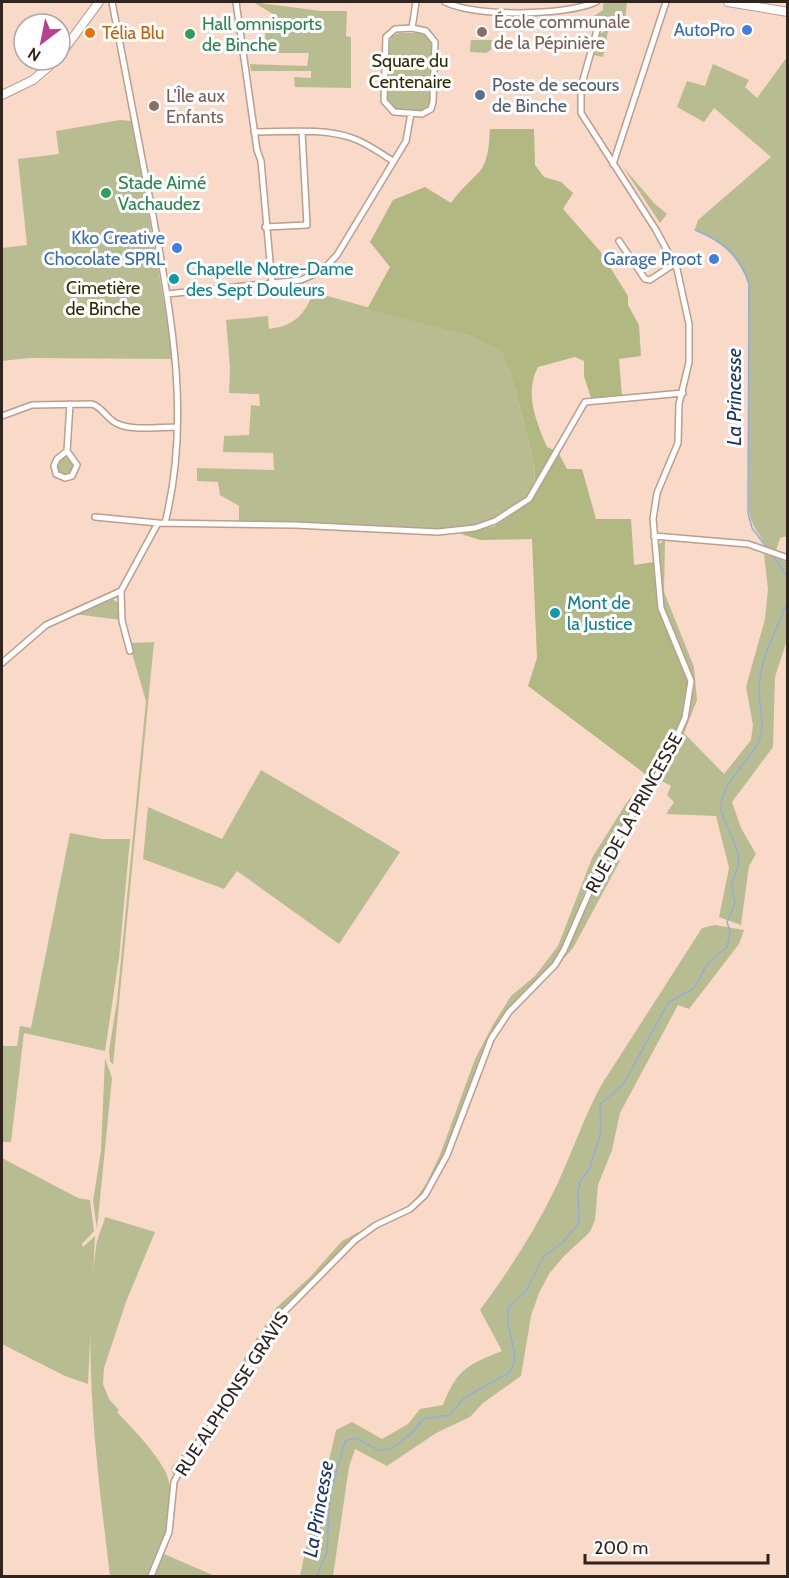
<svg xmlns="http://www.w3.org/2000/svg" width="789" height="1578" viewBox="0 0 789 1578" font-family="Cabin,sans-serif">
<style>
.green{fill:#b8bd91}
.forest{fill:#b2b882}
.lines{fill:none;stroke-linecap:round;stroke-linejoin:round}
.stream{stroke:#94addb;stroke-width:1.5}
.minor-casing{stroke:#bc9e8d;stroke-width:8}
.secondary-casing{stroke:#bc9e8d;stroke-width:10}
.minor{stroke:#fff;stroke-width:5}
.secondary{stroke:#fff;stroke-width:8}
.shop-dot{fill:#3f7fe0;stroke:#fff;stroke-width:2}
.education-dot{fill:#8d6e63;stroke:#fff;stroke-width:2}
.food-dot{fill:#e8710a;stroke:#fff;stroke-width:2}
.leisure-dot{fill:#2e9e5b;stroke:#fff;stroke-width:2}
.service-dot{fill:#5c6f8a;stroke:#fff;stroke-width:2}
.culture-dot{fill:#0f9aa8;stroke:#fff;stroke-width:2}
.labels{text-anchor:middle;stroke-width:6;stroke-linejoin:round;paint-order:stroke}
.education-label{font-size:18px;fill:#785e54;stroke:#fff;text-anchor:start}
.leisure-label{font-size:18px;fill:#27864d;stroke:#fff;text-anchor:start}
.shop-label{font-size:18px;fill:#366cbe;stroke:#fff;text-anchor:end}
.food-label{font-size:18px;fill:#c56008;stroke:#fff;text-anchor:start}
.park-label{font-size:18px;fill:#292c01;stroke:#fff}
.service-label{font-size:18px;fill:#4e5e75;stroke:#fff;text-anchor:start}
.culture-label{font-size:18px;fill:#0d838f;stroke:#fff;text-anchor:start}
.street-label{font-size:18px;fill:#30241e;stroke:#fff}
.water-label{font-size:20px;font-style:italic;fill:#1a346c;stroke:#fff}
</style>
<rect width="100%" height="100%" fill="#f9d9c8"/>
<path class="green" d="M253 2 321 11H347L346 36 351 37V88L295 87 294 77 311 78V71H251L250 64 307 66 309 53H267L265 33H282L281 19Z
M607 2H627L625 22 610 21 603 57 594 55 598 34 604 32 607 26 594 16 603 10V4Z
M399 33H425L431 39V101L425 110H397L388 102 389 43 392 36Z
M471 40H492L491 50 486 53 470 52Z
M787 57 788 536 780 538 776 551 767 549C761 535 752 528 749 512L748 283C737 254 721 243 695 229L698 220 771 157 714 108 704 122 677 107 687 81 705 86 713 64 749 80 745 87 757 98Z
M120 120 132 121 174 359 30 358 2 361V248L27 245 18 159 59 154 56 131Z
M623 167 654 203 667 214 660 223Z
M317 293 470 336 501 349 512 378 535 467 533 491C505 512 488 525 453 529L239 522V506L220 495 218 482 197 481V468L274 470 273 453 223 452 224 436 249 435 251 405 260 406 259 394 229 393 230 367 226 320 268 316 269 329C292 326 303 317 312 296Z
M56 466a9 9 0 1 1 18 0a9 9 0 1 1-18 0Z
M665 539 664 592 694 667 697 700 684 733 724 774 751 740 753 725 746 687 765 619 768 589 764 554 787 562V640L775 677 773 747 732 802 741 828 756 854 749 866 741 925 719 917 729 868 716 816 666 814 674 802 667 795 671 786 658 779 677 745 689 712 692 683 689 667 662 603 657 546Z
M113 599 118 603 121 620 74 614Z
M154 642 113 1065 110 1061 109 1051 117 1001 146 701 129 643Z
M261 770 400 852 339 944 237 871 224 889 143 859 148 807 222 839Z
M652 779 614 836 587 886 561 954 505 1013 481 1054 447 1149 430 1186 417 1203 369 1225 277 1316 235 1380 220 1411 173 1474 171 1468 212 1419 238 1368 276 1308 310 1277 342 1241 413 1203 426 1184 440 1155 475 1059 494 1023 511 996 535 976 558 946 592 858 625 805 640 786Z
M70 833 102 839H130L119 958 105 1051 24 1033 11 1142H2V1046H17L20 1026 31 1028Z
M610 852 620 861 573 948 542 983 567 949Z
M715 925 744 930 739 944 689 1009 678 1005 620 1113 612 1150 598 1185 595 1220 590 1232 564 1256 549 1274 539 1293 531 1316 521 1376 483 1403 470 1417 436 1433 387 1466 355 1449 349 1467 333 1576H300L323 1468 327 1469 336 1430 352 1422 382 1439 408 1424 420 1409 443 1405C457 1370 466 1365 502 1351L480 1310C509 1271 534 1232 555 1189 572 1154 583 1118 602 1084L702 928Z
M105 1058 112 1078 97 1229 93 1201 101 1151Z
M2 1158 78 1198 90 1200 94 1231 82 1244 83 1247 95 1236 88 1384 65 1376 2 1344Z
M105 1217 155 1232 126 1302 104 1368 103 1384 109 1399 119 1410 117 1412C133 1429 152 1448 164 1469 181 1499 162 1549 148 1576H110C97 1467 82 1357 96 1247 97 1237 103 1227 105 1217Z
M164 1554 215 1576H154Z"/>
<path class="forest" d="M490 129H534L535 165 544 177 561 182 573 193 563 209 600 251 628 296V305L639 325 641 356 619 359 622 396 591 398 584 376V361L575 357 538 367C524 393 536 421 547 447L558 452 567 469H582L596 519H631L634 565 654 562C655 581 655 600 661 617 671 646 695 671 688 704 683 731 666 757 652 779L528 686 537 658 532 539 480 540 461 534 495 526 533 500 535 467 512 378 501 350 470 336 367 309 390 267 370 242 393 200 425 187 451 203C460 190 470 182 480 171 489 160 489 142 490 129Z"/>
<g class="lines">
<path class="stream" d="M695 230C722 241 741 254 749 284L748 513 752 528 767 548
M772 554 788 578
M317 1576 327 1552 330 1494 345 1441 355 1438C363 1440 372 1450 381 1450 395 1451 416 1430 423 1419L450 1415 464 1398 510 1372C523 1352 502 1328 509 1307L526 1291 544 1256 561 1244 579 1223 578 1191 581 1180 590 1168 601 1131 600 1104 623 1085 668 1003 694 988 708 963 727 947 730 932 727 922 735 903 731 884C746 855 736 849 725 821 723 816 721 812 721 808 722 783 745 765 757 745 767 727 759 710 759 691 759 657 777 631 788 600"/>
<g class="minor-casing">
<path id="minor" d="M112 2C125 73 140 145 153 216 172 319 191 419 165 523
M236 2 257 150 261 161 272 284
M445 2C477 17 564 16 596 2
M412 28 426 31 435 42 433 102 431 109 422 114 394 112 384 101 386 37 395 29Z
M412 28 416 2
M254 132C286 132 323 128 352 138 367 143 380 153 393 161
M613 164 666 2
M265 227 307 225 302 132
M619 241 645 279 650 280 674 264
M167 294 301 280 323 270 337 255 406 141 411 113
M2 416 32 405 92 404C104 408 107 420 118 424 134 431 159 427 176 427
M67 451 57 459 54 466 56 474 65 478 72 476 77 465 67 451 70 404
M95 517 158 523 295 525 438 532 475 528 495 521 529 499 585 402 683 393
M654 536 748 544 788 558
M130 651 122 621 121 591 158 523
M2 663 46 625 121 591
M151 1576 169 1532 174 1482 185 1460 218 1417 254 1354 280 1316 355 1240 376 1225 410 1209 425 1195 447 1155 491 1039 509 1012 555 965 564 950 602 863 666 761 685 718 691 681 661 608 653 519 657 493 678 443 679 404 689 362V324L677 269 656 230 581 113V87L598 27"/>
</g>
<g class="secondary-casing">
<path id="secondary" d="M728 2 788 12
M60 55 99 2
M2 95 33 80 56 60"/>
</g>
<use href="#minor" class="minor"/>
<use href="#secondary" class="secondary"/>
</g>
<g class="shop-dot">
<circle cx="747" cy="30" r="6"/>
<circle cx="177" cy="248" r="6"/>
<circle cx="714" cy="259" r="6"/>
</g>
<g class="education-dot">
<circle cx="482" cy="32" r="6"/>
<circle cx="154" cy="106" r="6"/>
</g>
<circle class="food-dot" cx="90" cy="33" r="6"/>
<g class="leisure-dot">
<circle cx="190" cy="34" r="6"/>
<circle cx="106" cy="193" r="6"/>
</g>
<circle class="service-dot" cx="480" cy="95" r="6"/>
<g class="culture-dot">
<circle cx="174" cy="279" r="6"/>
<circle cx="555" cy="613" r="6"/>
</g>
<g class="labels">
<g class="education-label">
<text x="494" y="28">École communale<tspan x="494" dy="21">de la Pépinière</tspan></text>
<text x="166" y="102">L'Île aux<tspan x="166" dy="21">Enfants</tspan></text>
</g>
<g class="leisure-label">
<text x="202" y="30">Hall omnisports<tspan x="202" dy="21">de Binche</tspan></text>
<text x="118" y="189">Stade Aimé<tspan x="118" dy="21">Vachaudez</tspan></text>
</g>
<g class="shop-label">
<text x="735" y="36">AutoPro</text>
<text x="165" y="244">Kko Creative<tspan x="165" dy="21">Chocolate SPRL</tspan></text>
<text x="702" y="265">Garage Proot</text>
</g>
<g class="food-label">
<text x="102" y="39">Télia Blu</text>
</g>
<g class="park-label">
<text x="410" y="67">Square du<tspan x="410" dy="21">Centenaire</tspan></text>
<text x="103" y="294">Cimetière<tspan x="103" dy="21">de Binche</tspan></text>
</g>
<g class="service-label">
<text x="492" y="91">Poste de secours<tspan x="492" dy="21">de Binche</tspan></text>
</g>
<g class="culture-label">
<text x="186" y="275">Chapelle Notre-Dame<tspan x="186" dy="21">des Sept Douleurs</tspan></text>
<text x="567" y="609">Mont de<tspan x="567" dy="21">la Justice</tspan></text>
</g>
<g class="street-label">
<text transform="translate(634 813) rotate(-61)" y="6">RUE DE LA PRINCESSE</text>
<text transform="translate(232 1394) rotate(-57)" y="6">RUE ALPHONSE GRAVIS</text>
</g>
<g class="water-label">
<text transform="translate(734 397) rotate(-90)" y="7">La Princesse</text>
<text transform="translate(318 1509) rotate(-80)" y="7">La Princesse</text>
</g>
</g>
<rect width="789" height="1578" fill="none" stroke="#30241e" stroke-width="6"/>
<g transform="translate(42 42) rotate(212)"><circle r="28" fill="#ffffff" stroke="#aca7a5" stroke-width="1.5"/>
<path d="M0-4.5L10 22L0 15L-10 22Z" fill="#b93f90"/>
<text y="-9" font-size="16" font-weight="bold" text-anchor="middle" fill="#30241e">N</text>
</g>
<path d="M585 1554v9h183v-9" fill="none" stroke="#30241e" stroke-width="3"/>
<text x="594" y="1554" font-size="18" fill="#30241e" stroke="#ffffff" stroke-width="4.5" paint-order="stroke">200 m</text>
</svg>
